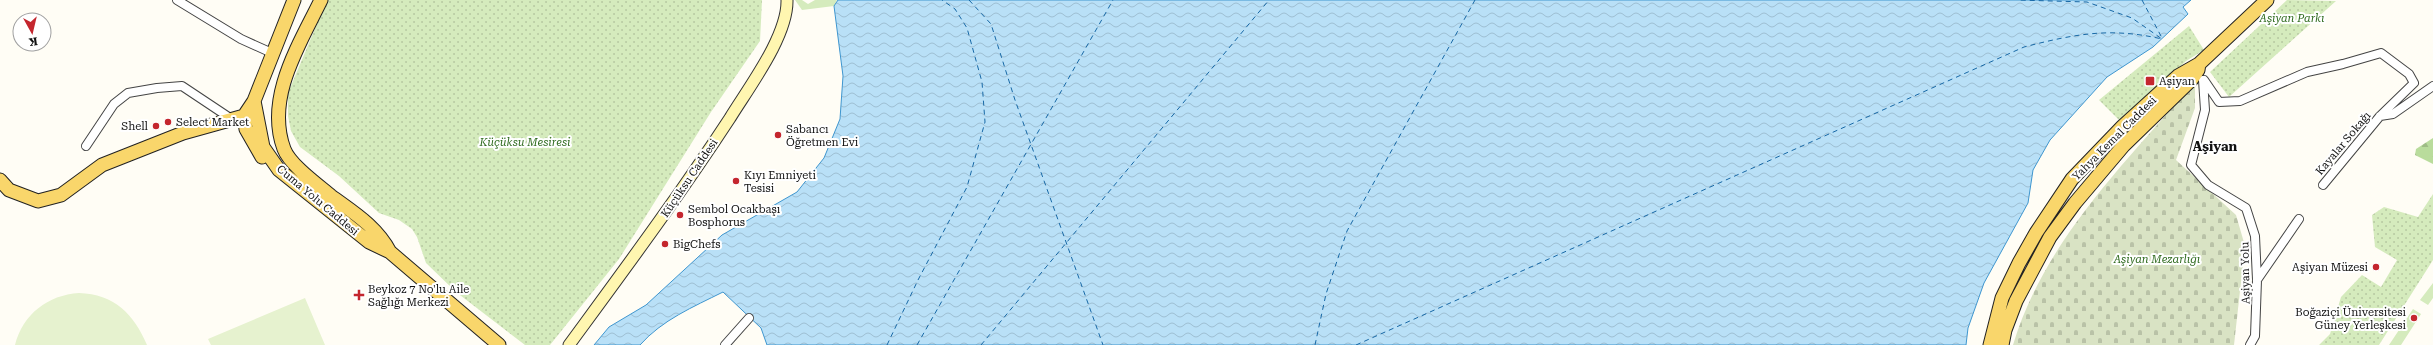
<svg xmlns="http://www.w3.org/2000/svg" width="2433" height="345" viewBox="0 0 2433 345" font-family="'Roboto Serif',serif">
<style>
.grass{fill:#d5ebbd}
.forest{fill:url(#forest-firs)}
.cemetery{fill:url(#cemetery-stones)}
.park{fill:url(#park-dots)}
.pitch{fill:#e6f2cf}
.water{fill:url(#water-waves);stroke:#3f96cf}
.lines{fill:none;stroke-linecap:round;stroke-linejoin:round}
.ferry{stroke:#1768a6;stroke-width:1;stroke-dasharray:5 4;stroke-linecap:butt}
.street-casing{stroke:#444;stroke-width:10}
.secondary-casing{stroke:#333;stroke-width:13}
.primary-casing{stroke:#222;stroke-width:15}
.street{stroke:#fff;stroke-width:8}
.secondary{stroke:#fff6b0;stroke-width:11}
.primary{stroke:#f9d66b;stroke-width:13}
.poi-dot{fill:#c4262e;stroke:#fff;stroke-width:1.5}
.labels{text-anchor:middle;stroke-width:4;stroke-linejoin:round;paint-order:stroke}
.park-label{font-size:11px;font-style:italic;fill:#2f6b1f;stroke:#fff}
.poi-label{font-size:11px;fill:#111;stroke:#fff;text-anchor:start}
.street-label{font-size:11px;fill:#111;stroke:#fff}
.quarter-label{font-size:13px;font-weight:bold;fill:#111;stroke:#fff}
</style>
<defs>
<pattern id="forest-firs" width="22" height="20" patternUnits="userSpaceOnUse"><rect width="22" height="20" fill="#b9dc9c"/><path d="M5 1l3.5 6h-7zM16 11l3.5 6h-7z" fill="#9ebc85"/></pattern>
<pattern id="cemetery-stones" width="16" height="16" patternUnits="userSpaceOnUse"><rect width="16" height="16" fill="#d9e3c4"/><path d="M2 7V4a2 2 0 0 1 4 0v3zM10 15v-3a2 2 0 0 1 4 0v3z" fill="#b9c2a7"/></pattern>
<pattern id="park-dots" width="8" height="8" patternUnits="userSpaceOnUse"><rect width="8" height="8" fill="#d5ebbd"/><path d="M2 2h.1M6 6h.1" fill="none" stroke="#b6c8a1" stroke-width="1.8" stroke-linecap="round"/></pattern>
<pattern id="water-waves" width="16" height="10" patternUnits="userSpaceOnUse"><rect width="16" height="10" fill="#b9e0f7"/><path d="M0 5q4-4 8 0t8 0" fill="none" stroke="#9ebfd3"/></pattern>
</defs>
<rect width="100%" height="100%" fill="#fffdf5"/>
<path class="grass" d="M795 0H802L808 4 815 0H837L834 6 802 10Z
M2433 283V298L2428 305 2420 300Z
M2413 309 2421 314 2401 345H2389Z"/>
<path class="forest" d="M2433 138V164L2415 155 2416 149Z"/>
<path class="cemetery" d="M2195 82V108L2176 160 2236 215 2245 246 2234 345H2013C2044 241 2126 162 2195 82Z"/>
<path class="park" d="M327 0H762L760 41 711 112 619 259 550 345H525L456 292 426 263 417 237 412 229 399 220 379 213 339 176 300 147 291 131 288 116V93Z
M2287 0 2336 1 2229 97 2210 72Z
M2189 26 2204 50 2186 61 2122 123 2099 100Z
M2433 194V260L2379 345H2319L2330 334 2341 297 2362 275 2381 287 2397 260 2375 247 2372 215 2384 207 2418 217Z"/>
<path class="pitch" d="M79 293C114 294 134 314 147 345H15C23 314 48 295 79 293Z
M305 298 325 345H211L208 339Z"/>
<path class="water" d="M838 0H2191L2183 7 2188 14 2153 47 2107 77 2050 140 2033 170 2028 203 1984 283 1968 328 1966 345H767L761 328 723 292C693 307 662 320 640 345H594L609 327 646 305 722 235 797 192 824 158 840 119 843 76 834 6Z"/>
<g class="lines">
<path class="ferry" d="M969 0 991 24 1015 100 1103 345
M2142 0 2162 38
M887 345 918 280 967 187 985 122 982 82 967 28 955 9 942 0
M917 345 1113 0
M981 345 1269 0
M1315 345 1326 294 1347 231 1475 0
M1356 345 2024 47C2075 34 2110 27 2162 39L2132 18 2087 2 2017 0"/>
<g class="street-casing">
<path id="street" d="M177 0 241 39 272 53
M2203 80 2205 110 2191 165 2208 185 2246 208 2255 236 2257 280 2255 336 2250 345
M2204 80 2219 102 2240 101 2307 72 2343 64 2381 53 2409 74 2414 83 2380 116 2323 185
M2380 116 2393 114 2433 86
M86 146 114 104 128 93 157 88 182 86 230 118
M2257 280 2299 219
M725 345 749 318"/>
</g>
<g class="secondary-casing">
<path id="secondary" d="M569 345C624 270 679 196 730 118 749 87 788 36 787 0"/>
</g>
<g class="primary-casing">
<path id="primary" d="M294 0 254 101 263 147 279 170 369 242 390 252 499 345
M321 0C299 45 265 98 284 149 290 165 318 185 331 196 354 213 376 226 390 252
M244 116 246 129 262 157
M0 180 9 190 38 201 61 195 102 165 183 133 244 116 254 101
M1990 345 2002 298 2019 263 2036 233 2072 179 2123 126 2178 76 2199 64 2267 0
M2002 345 2005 330 2016 301 2050 237 2075 203 2124 145 2192 79 2198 70 2199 64"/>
</g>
<use href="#street" class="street"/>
<use href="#secondary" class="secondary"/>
<use href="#primary" class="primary"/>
</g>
<g class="poi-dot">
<rect x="2145" y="76" width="10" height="10" rx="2"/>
<circle cx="168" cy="122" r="4"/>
<circle cx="156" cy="126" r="4"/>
<circle cx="778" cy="135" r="4"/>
<circle cx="736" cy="181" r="4"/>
<circle cx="680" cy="215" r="4"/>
<circle cx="665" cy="244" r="4"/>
<circle cx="2376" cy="267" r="4"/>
<path d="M357 289h4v4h4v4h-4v4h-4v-4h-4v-4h4z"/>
<circle cx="2414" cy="318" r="4"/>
</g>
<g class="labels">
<g class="park-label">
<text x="2292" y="22">Aşiyan Parkı</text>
<text x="525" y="146">Küçüksu Mesiresi</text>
<text x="2157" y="263">Aşiyan Mezarlığı</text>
</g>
<g class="poi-label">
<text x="2159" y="85">Aşiyan</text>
<text x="176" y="126">Select Market</text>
<text x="148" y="130" text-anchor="end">Shell</text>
<text x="786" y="133">Sabancı<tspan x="786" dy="13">Öğretmen Evi</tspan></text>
<text x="744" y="179">Kıyı Emniyeti<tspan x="744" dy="13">Tesisi</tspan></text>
<text x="688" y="213">Sembol Ocakbaşı<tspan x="688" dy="13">Bosphorus</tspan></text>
<text x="673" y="248">BigChefs</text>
<text x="2368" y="271" text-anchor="end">Aşiyan Müzesi</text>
<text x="368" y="293">Beykoz 7 No'lu Aile<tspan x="368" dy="13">Sağlığı Merkezi</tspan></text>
<text x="2406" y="316" text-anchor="end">Boğaziçi Üniversitesi<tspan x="2406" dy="13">Güney Yerleşkesi</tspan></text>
</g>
<g class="street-label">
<text transform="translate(2114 138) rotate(-45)" y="4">Yahya Kemal Caddesi</text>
<text transform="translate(2343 143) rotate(-50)" y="4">Kayalar Sokağı</text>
<text transform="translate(689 178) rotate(-56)" y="4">Küçüksu Caddesi</text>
<text transform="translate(318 200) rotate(40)" y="4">Cuma Yolu Caddesi</text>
<text transform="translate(2245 273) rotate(-91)" y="4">Aşiyan Yolu</text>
</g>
<g class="quarter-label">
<text x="2215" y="151">Aşiyan</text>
</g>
</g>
<g transform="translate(32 32) rotate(172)"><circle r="19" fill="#ffffff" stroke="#a0a0a0"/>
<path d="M0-3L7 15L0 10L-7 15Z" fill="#c4262e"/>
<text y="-6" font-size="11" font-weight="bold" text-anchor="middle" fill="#111111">K</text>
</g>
</svg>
